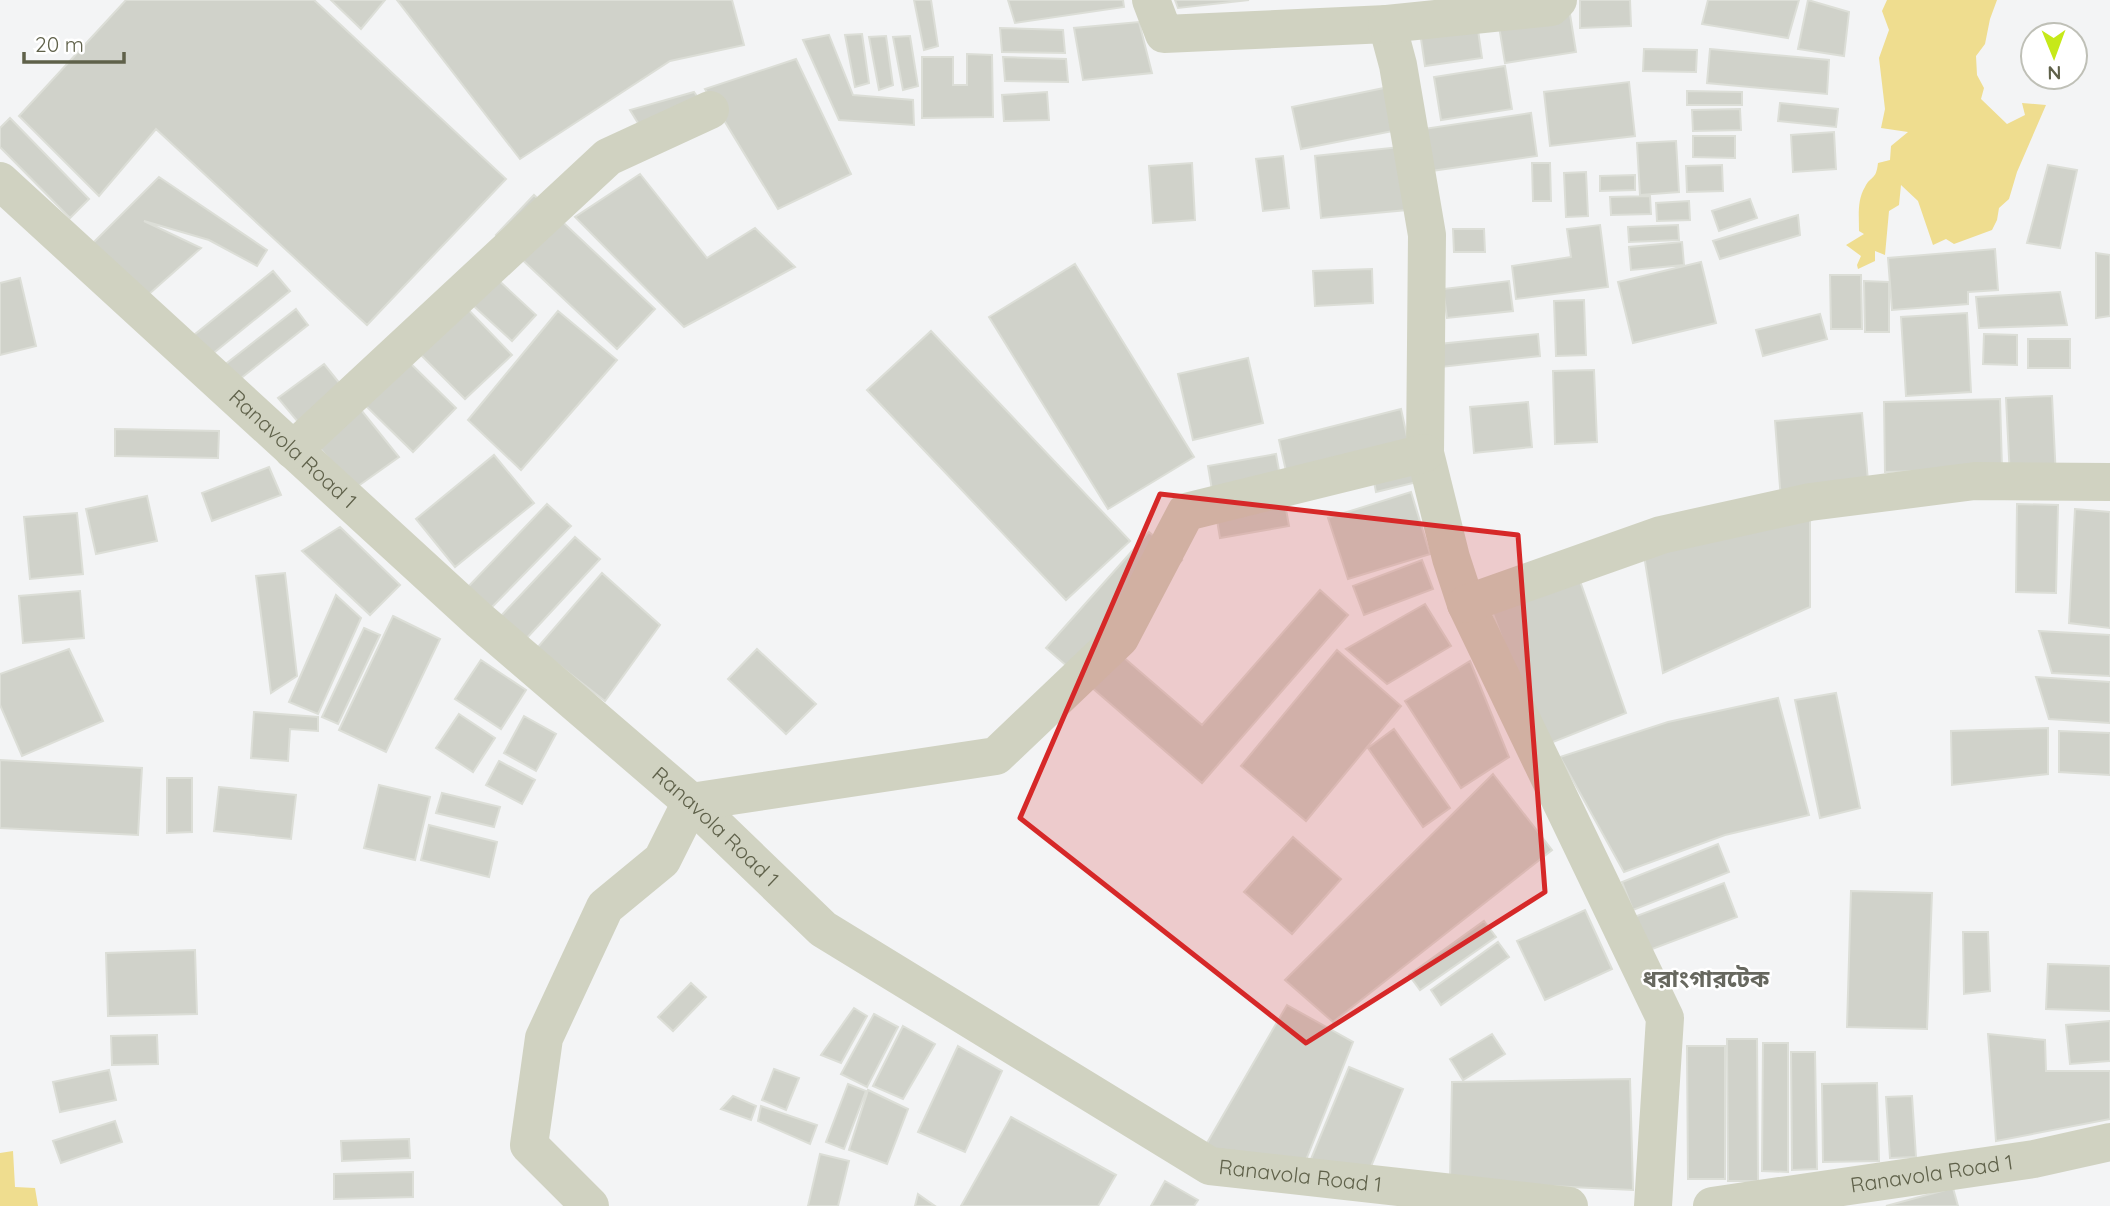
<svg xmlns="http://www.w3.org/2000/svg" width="2110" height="1206" viewBox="0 0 2110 1206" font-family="Quicksand,'Noto Sans Bengali',sans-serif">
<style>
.water{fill:#efdd8f}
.building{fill:#d0d2ca;stroke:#dcded7;stroke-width:2}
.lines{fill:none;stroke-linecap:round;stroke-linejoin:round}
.street{stroke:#d0d2c1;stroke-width:38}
.marked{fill:#d62828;fill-opacity:0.2;stroke:#d62828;stroke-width:5;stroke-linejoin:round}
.labels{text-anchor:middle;stroke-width:5;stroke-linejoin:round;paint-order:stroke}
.street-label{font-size:21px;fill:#5f614a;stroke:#fff}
.quarter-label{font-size:24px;font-weight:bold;fill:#67685f;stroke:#fff}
</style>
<rect width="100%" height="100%" fill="#f3f4f5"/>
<path class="water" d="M1887 0H1997L1990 19 1985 44 1976 56 1977 75 1984 88 1981 99 2007 124 2025 115 2022 103 2046 105 2017 172 2009 199 1999 208 1997 220 1992 230 1954 244 1946 239 1933 245 1918 201 1901 185 1899 205 1889 211 1885 255 1875 251V261L1858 269 1857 265 1861 256 1846 245 1864 234 1859 231C1859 216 1857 200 1865 187 1871 175 1876 181 1878 163L1890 160 1891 146 1908 132 1881 128 1885 109 1879 58 1889 30 1882 11Z
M13 1151 15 1187 35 1188 38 1206H0V1153Z"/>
<path class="building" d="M126 0H314L506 179 367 325 156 129 99 196 19 116Z
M331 0H385L361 29Z
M397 0H732L744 45 670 61 520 159Z
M914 0H931L938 46 924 50Z
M1008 0H1123L1124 7 1015 23Z
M1175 0H1249L1178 8Z
M1580 0H1630L1631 26 1580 28Z
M1708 0H1799L1788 38 1702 24Z
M1808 0 1849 12 1844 56 1798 49Z
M1569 8 1576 52 1505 63 1498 20Z
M1139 22 1152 73 1083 80 1074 28Z
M1477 23 1482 58 1425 66 1420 32Z
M1000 28 1063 30 1065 53 1002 52Z
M862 34 869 83 855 87 845 35Z
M829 35 853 95 913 100 914 125 839 120 803 40Z
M886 36 893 85 879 90 869 37Z
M910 36 918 86 903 90 893 37Z
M1644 49 1697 50 1696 72 1643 71Z
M1710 49 1829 60 1827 94 1707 83Z
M967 54 992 55 993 117 922 118V57H953V85H967Z
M1003 57 1066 59 1068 82 1005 81Z
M796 59 851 174 778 209 705 89Z
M1505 66 1512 109 1441 120 1434 77Z
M1629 82 1635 136 1550 146 1544 92Z
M1384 88 1393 131 1301 149 1292 107Z
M1687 91 1742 92V105H1687Z
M694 92 714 119 651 144 630 110Z
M1047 92 1049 120 1004 121 1002 95Z
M1780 103 1838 109 1836 127 1778 121Z
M1740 109 1741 130 1693 131 1692 110Z
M1531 113 1537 156 1424 172 1417 130Z
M10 118 89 199 70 218 0 147V128Z
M1834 132 1836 169 1793 172 1791 135Z
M1693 136H1735V158L1693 157Z
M1676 141 1679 192 1640 195 1637 143Z
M1400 147 1407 210 1321 218 1315 156Z
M1283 156 1289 208 1263 211 1256 159Z
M1192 163 1195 220 1153 223 1149 166Z
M1532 163H1550L1551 201H1533Z
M1722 165 1723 191 1687 192 1686 166Z
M2048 165 2077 170 2060 248 2027 243Z
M1586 172 1588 216 1566 217 1564 173Z
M640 174 707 258 755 228 795 267 684 327 575 217Z
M1635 175V190L1600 191V176Z
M159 177 267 250 257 266 209 240 144 221 201 248 148 295 91 245Z
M534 195 655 309 617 349 496 235Z
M1650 196 1651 214 1611 215 1610 197Z
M1750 199 1757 218 1719 231 1712 211Z
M1689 201 1690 220 1657 221 1656 203Z
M1798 215 1800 235 1720 259 1713 241Z
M1600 225 1608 287 1516 299 1512 266 1571 257 1567 229Z
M1678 225 1679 240 1629 242 1628 227Z
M1453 229H1484L1485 252H1454Z
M1682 242 1684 265 1631 270 1629 247Z
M1995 249 1998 290 1968 292V304L1892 310 1888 258Z
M2096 253 2110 255V316L2096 318Z
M1701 262 1716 323 1633 343 1618 282Z
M480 263 536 315 512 341 456 290Z
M1075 264 1194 457 1108 509 989 317Z
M1372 269 1373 303 1315 306 1313 271Z
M273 271 290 291 211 355 194 335Z
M1830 275H1861L1862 329H1831Z
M20 278 36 346 0 355V283Z
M1509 281 1513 311 1447 318 1443 289Z
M1864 281 1889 282V332H1865Z
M2060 292 2067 325 1979 328 1976 297Z
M459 300 512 355 465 399 412 346Z
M1584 300 1586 355 1556 356 1554 301Z
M296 309 308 325 231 386 218 370Z
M558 311 617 360 521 470 468 420Z
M1967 313 1971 392 1906 396 1901 317Z
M1820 314 1827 339 1763 356 1756 330Z
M931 331 1130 541 1066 600 867 390Z
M1538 334 1540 356 1441 367 1439 344Z
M1984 334 2017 335V365L1983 364Z
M2028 339H2070V368H2028Z
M1248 358 1263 423 1193 440 1178 374Z
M407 360 456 408 413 452 364 404Z
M324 364 399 457 354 489 278 398Z
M1594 370 1597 442 1555 444 1553 371Z
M2052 396 2056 478 2010 477 2006 398Z
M2000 399 2002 469 1885 472 1884 402Z
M1528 402 1532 447 1474 453 1470 407Z
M1401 409 1417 482 1376 492 1371 466 1290 489 1279 440Z
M1862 413 1869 492 1781 500 1775 421Z
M115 429 219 431 218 458 115 456Z
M1276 454 1289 526 1220 538 1208 466Z
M494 455 534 503 455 567 416 519Z
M269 467 281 495 212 521 202 493Z
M1411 492 1430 554 1348 579 1328 518Z
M147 496 157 541 96 554 86 509Z
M547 504 571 526 490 609 467 588Z
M2017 504 2058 505 2056 593 2016 592Z
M1810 508V607L1663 673 1643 549Z
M2075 509 2110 512V628L2069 623Z
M77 513 83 574 30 579 24 517Z
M340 527 400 585 370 615 302 551Z
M1149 532 1182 560 1108 644 1202 725 1320 590 1348 615 1202 783 1046 648Z
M575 537 600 559 524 641 500 617Z
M1422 560 1433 589 1364 615 1353 586Z
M285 573 297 676 271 693 256 576Z
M602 573 660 625 605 701 537 648Z
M1580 581 1626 713 1543 746 1490 606Z
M80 591 84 638 23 643 19 596Z
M336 595 361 618 318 714 289 702Z
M1425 604 1451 646 1387 684 1346 649Z
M393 616 440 639 386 752 339 730Z
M364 628 380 635 338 724 322 717Z
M2039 631 2110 635V676L2052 673Z
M69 649 103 721 22 756 0 705V674Z
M757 649 816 704 786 734 728 679Z
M1337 650 1401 706 1306 821 1241 766Z
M481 660 526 690 501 729 455 699Z
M1470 661 1509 757 1461 788 1405 701Z
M2036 677 2110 682V723L2049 719Z
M1836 693 1860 808 1820 818 1795 700Z
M1778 698 1809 815 1725 835 1624 872 1560 757 1668 722Z
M254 712 318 717V731L290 729 288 761 251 758Z
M459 714 495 738 473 772 436 748Z
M524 716 556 734 536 771 504 753Z
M2048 728V774L1952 785 1951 731Z
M1394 729 1450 808 1423 827 1368 748Z
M2059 731 2110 733V775L2059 772Z
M0 760 142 768 138 835 0 828Z
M499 761 535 780 522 804 486 785Z
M1493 774 1552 850 1333 1022 1285 980Z
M167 778H192V832L167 833Z
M379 785 430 797 415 860 364 848Z
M219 787 296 795 291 839 214 831Z
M442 793 500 807 494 827 436 813Z
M429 825 497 842 489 877 421 860Z
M1293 837 1341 879 1292 934 1244 892Z
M1718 844 1729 872 1633 910 1622 882Z
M1724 883 1737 917 1647 951 1634 917Z
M1851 891 1932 893 1927 1029 1847 1027Z
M1585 910 1612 969 1545 1000 1517 941Z
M1484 921 1496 937 1420 990 1409 975Z
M1963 932H1988L1990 991 1964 994Z
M1498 942 1509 957 1441 1005 1431 990Z
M195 950 197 1014 108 1016 106 953Z
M2048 964 2110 966V1011L2046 1009Z
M691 983 706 997 673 1031 658 1017Z
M1287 1005 1353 1042 1306 1160 1203 1150Z
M854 1008 867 1016 841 1063 821 1055Z
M874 1014 898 1027 867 1087 841 1074Z
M2110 1021V1061L2070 1064 2066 1025Z
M903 1026 935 1044 903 1099 873 1086Z
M1492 1034 1505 1054 1463 1080 1450 1059Z
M1988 1034 2045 1040 2046 1071H2110V1119L1996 1141Z
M157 1035 158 1064 112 1065 111 1036Z
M1727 1039H1757L1758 1181H1728Z
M1763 1043H1788V1172L1762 1171Z
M958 1046 1002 1071 965 1152 918 1132Z
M1687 1046H1725V1179H1688Z
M1791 1052H1815L1817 1169 1792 1170Z
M1349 1067 1403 1089 1365 1181 1311 1159Z
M774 1069 799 1078 786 1110 762 1100Z
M109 1070 116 1100 60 1112 53 1082Z
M1630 1079 1633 1190 1450 1181 1452 1082Z
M1877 1083 1879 1161 1823 1162 1822 1084Z
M848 1084 866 1091 844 1149 826 1142Z
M868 1090 908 1109 887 1164 849 1150Z
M733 1096 756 1106 751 1120 721 1109Z
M1912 1096 1916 1157 1890 1158 1886 1097Z
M761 1106 817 1125 810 1144 758 1121Z
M1011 1117 1116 1175 1098 1206H961Z
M115 1121 122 1142 61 1163 53 1141Z
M409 1139 410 1158 342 1161 341 1141Z
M820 1154 849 1161 838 1206H808Z
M413 1172V1197L334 1199V1174Z
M1165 1181 1198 1200 1194 1206H1151Z
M1953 1188 1958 1206H1886Z
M918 1194 935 1206H915Z"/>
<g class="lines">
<g class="street">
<path d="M1151 0 1164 34 1387 24 1398 65 1427 235 1425 453 1451 558 1466 604 1665 1018 1653 1206"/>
<path d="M1387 24 1551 7 1558 0"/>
<path id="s1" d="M0 181 479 620 691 802 823 929 1210 1166 1569 1206"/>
<path d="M293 450 608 157 710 110"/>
<path d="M1466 604 1661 535 1810 502 1975 481 2110 482"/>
<path d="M590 1206 529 1145 544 1038 605 907 662 860 691 802 996 756 1120 638 1186 512 1425 453"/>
<path id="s2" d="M1712 1206 2034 1159 2110 1142"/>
</g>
</g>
<path class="marked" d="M1160 494 1518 535 1545 892 1306 1043 1020 818Z"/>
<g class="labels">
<g class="street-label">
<text dy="7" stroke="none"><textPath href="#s1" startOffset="397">Ranavola Road 1</textPath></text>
<text dy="7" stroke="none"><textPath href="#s1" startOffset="964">Ranavola Road 1</textPath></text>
<text dy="7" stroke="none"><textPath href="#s2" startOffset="222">Ranavola Road 1</textPath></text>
<text dy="7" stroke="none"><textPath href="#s1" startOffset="1657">Ranavola Road 1</textPath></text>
</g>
<g class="quarter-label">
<text x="1706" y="987">ধরাংগারটেক</text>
</g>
</g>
<g transform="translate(2054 56) rotate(179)"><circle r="33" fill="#ffffff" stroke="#bfc0b7" stroke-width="2"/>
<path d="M0-5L12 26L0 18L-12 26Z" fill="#c6e919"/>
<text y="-10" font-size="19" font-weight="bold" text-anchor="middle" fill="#5f614a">N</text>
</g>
<path d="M24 52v10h100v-10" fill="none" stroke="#5f614a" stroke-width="3.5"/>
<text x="35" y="52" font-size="21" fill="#5f614a" stroke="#ffffff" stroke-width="5" paint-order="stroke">20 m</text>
</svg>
